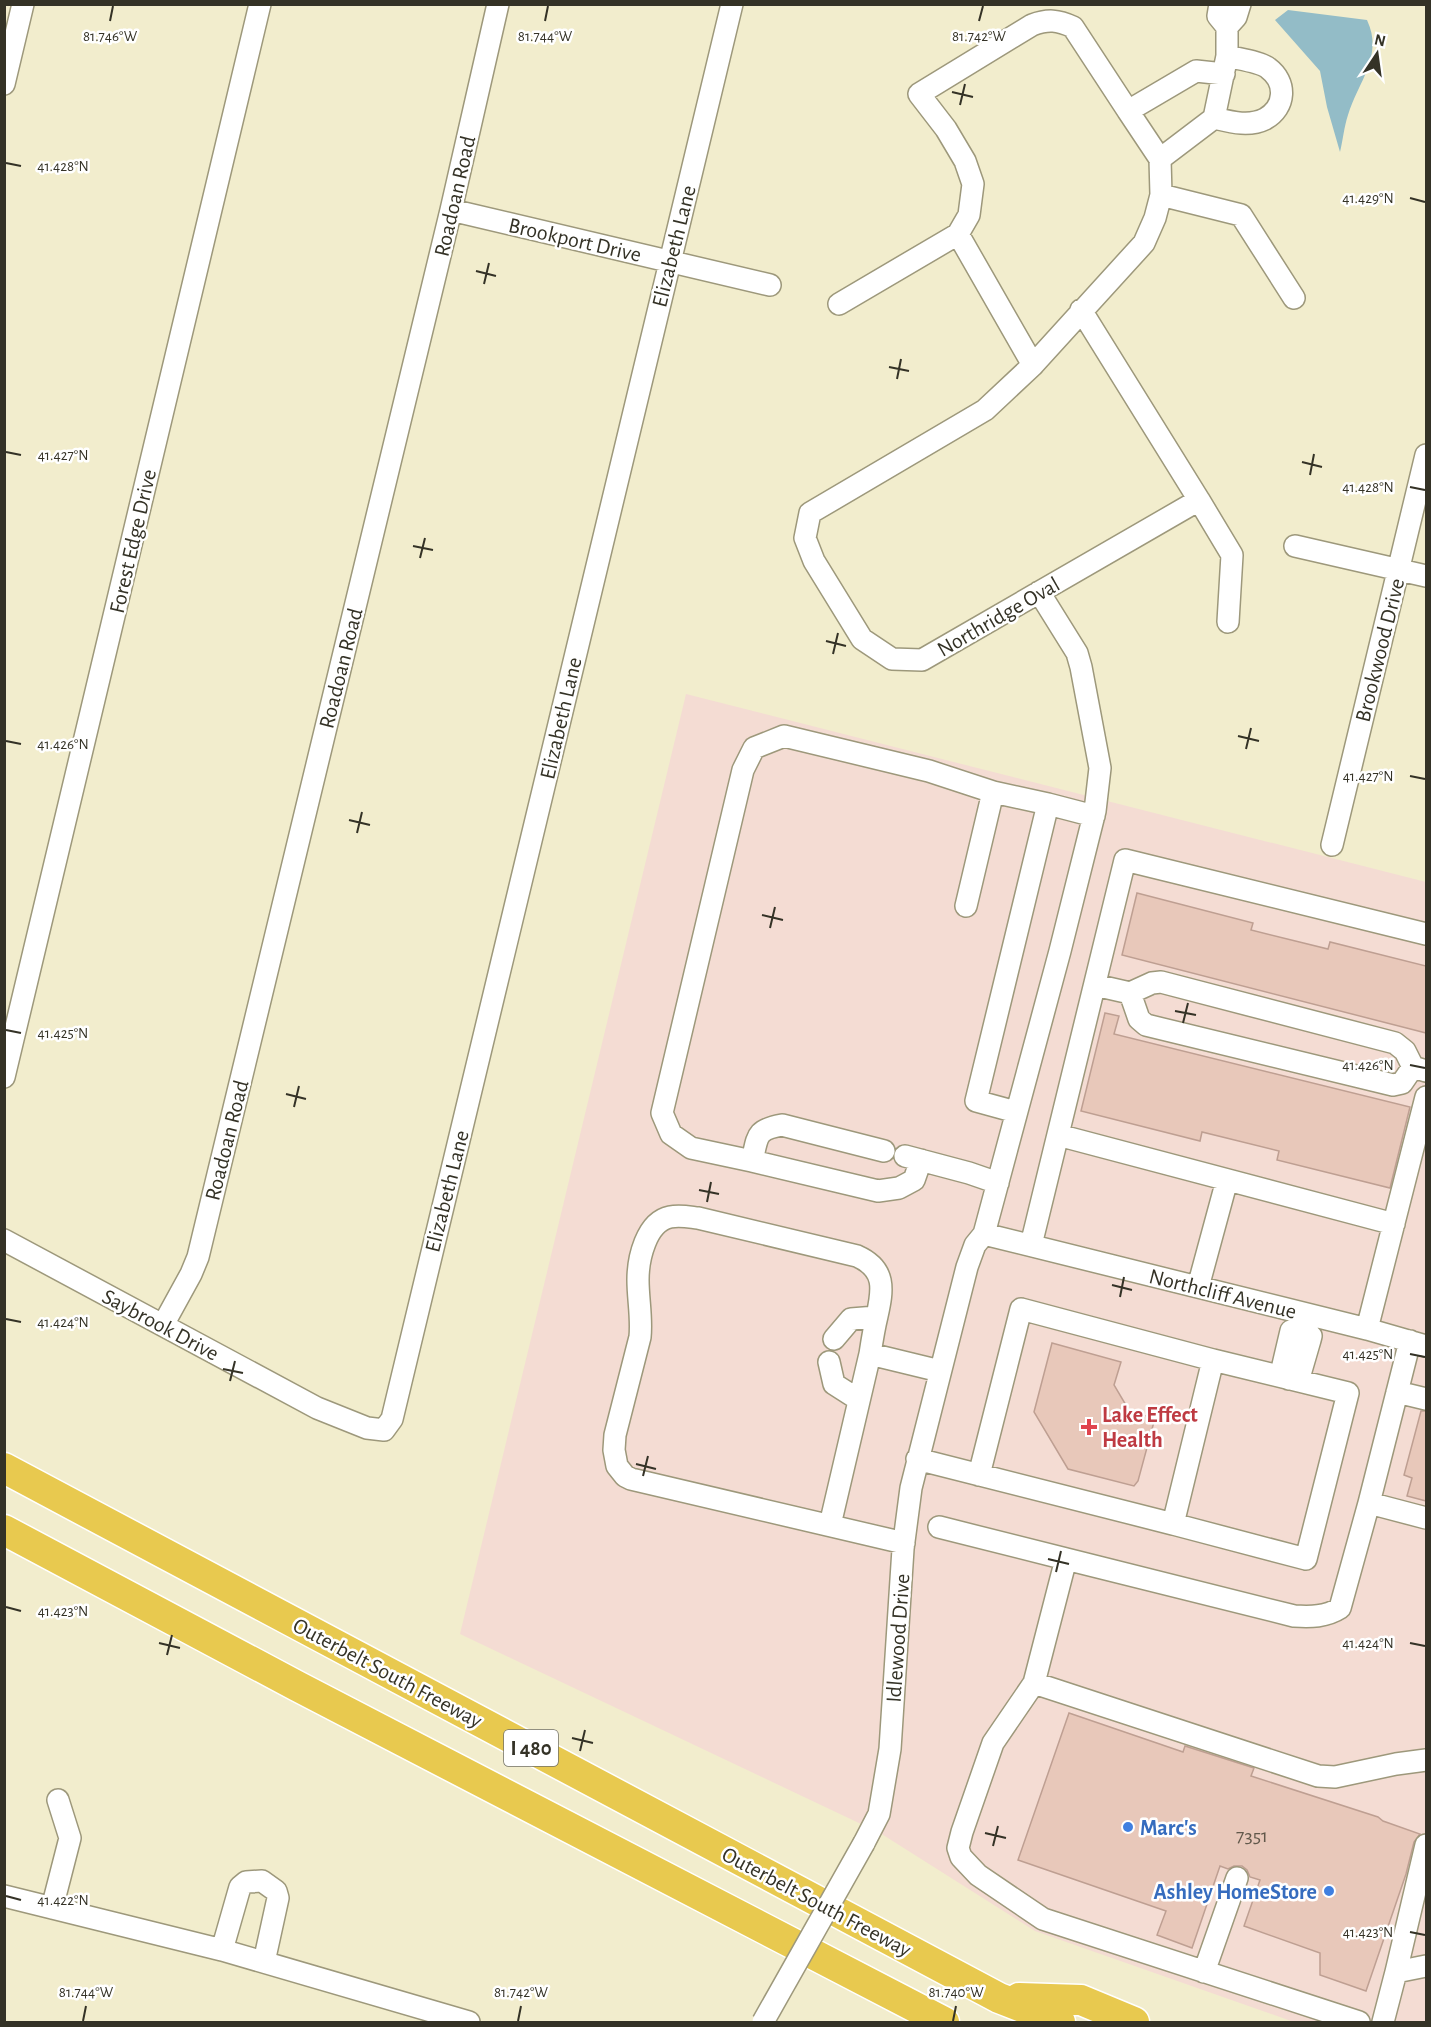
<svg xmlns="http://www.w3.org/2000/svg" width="1431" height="2027" viewBox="0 0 1431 2027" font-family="'Alegreya Sans',sans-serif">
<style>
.commercial{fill:#f4dcd3}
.water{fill:#93bcc7}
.building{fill:#e8c8ba;stroke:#be9f92;stroke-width:1.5}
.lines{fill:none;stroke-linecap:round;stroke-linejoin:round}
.minor-casing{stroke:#9d987b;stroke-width:24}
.highway-casing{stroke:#fff;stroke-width:33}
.minor{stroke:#fff;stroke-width:21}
.highway{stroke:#e8c94f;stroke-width:30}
.minor-bridge-casing{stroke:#9d987b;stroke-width:24;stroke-linecap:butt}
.minor-bridge{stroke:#fff;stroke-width:21}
.ticks{fill:none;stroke:#343226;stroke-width:2}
.health-dot{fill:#e0444e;stroke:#fff;stroke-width:2}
.shop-dot{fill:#3f7fe0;stroke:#fff;stroke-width:2}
.labels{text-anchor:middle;stroke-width:5;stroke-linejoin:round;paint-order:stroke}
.number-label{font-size:20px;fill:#61584b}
.shield{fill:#fff;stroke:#717067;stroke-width:1.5}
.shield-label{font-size:21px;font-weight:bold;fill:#343226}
.street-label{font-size:22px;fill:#343226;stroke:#fff}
.health-label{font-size:22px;font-weight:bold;fill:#be3a42;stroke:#fff;text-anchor:start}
.shop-label{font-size:22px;font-weight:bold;fill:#366cbe;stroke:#fff;text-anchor:start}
.ticks-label{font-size:15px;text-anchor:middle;fill:#343226;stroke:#fff;stroke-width:5;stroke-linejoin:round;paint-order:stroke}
</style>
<rect width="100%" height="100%" fill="#f2edcd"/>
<path class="commercial" d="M686 694 1426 882V2022H1294L1035 1931 880 1833 460 1634Z"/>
<path class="water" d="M1288 10 1367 20C1384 56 1358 82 1348 115 1344 127 1343 140 1340 152L1327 107 1320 71 1275 20Z"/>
<path class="building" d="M1137 893 1253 923 1251 930 1328 949 1330 942 1426 966V1033L1122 955Z
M1105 1013 1119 1016 1114 1034 1410 1107 1390 1188 1277 1160 1279 1151 1202 1132 1200 1141 1081 1111Z
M1052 1343 1121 1362 1114 1385 1130 1412 1155 1418 1138 1481 1134 1486 1068 1469 1034 1412Z
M1421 1411H1426V1501L1407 1496 1412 1478 1404 1475Z
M1069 1713 1183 1752 1185 1746 1254 1768 1251 1776 1378 1817 1383 1821 1420 1834 1414 1842 1406 1874 1366 1991 1320 1975V1953L1244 1926 1260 1880 1250 1877 1247 1870 1242 1866H1234L1228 1869 1220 1866 1192 1948 1157 1935 1166 1911 1018 1860Z"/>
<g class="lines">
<g class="minor-casing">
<path id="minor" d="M1227 27 1236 17 1240 4
M4 84 23 4
M1128 111 1160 159
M1214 118C1231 122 1249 127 1265 119 1286 107 1287 82 1268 68 1261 62 1238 59 1227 56
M1160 159 1214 118 1227 56V27L1218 16 1220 4
M1161 195 1241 215 1294 298
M451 210 770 285
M958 234 1033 365
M839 304 958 234 969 215 973 184 965 161 946 129 919 94 1032 25C1048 19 1058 20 1073 27L1128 111 1196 71 1224 74
M1081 310 1199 500 922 660 892 659 862 639 814 561 805 538 810 513 985 410 1033 365 1144 243 1155 218 1161 195 1160 159
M1199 500 1232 555 1228 622
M1295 546 1426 576
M1332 845 1426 455
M966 906 993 792 1048 804
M1095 985 1130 993 1152 983 1161 982 1395 1043 1405 1051 1413 1067 1426 1071
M1130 993 1139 1019 1146 1025 1393 1085 1402 1083 1413 1067
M4 1077 260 4
M1016 1112 976 1101 1048 804 1094 816
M1058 1135 1394 1224
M884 1151 782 1125C755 1130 758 1136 752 1161L878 1191 899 1188 914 1180 921 1160
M905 1156 969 1173 998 1183
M752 1161 691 1148 671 1134 662 1113 743 770 754 748 784 736 929 771 993 792
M984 1234 1367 1329 1426 1346
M4 1240 317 1408 367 1428 384 1430 392 1419 732 4
M1031 1245 1125 860 1426 934
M1198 1287 1227 1180
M163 1325 191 1274 198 1257 451 210 498 4
M1302 1328 1311 1336 1310 1340 1301 1371 1289 1379 1283 1365 1291 1331Z
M1367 1329 1426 1097
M834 1339 851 1319 876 1317
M1410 1341 1369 1503 1426 1518
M1213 1360 1348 1393 1306 1559 1173 1524Z
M829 1362 834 1384 859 1400
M1397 1392 1426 1399
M917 1459 1173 1524
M979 1475 1021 1309 1213 1360
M830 1525 870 1354
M939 1527 1066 1559 1034 1683 1318 1776 1335 1777 1396 1764 1426 1760
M904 1543 631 1479 625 1476 617 1466 614 1450 615 1435 640 1337C642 1318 638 1299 638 1280 638 1259 646 1222 670 1217 680 1215 689 1217 698 1218L857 1256C886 1269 883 1289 877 1316 874 1328 872 1341 870 1354L940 1371
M1066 1559 1294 1616C1311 1617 1326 1617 1340 1608L1369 1503
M1034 1683 993 1743 962 1832 958 1848 961 1857 978 1875 1043 1919 1359 2022
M864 1843 879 1814 890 1749 903 1549 911 1488 967 1267 975 1245 984 1234 1060 951 1095 811 1100 768 1081 667 1077 653 1039 592
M1426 1845 1396 1972 1426 1966
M4 1896 222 1950 469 2022
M52 1908 70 1838 58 1800
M222 1950 240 1887 246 1882 262 1881 276 1891 278 1898 264 1962
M1204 1972 1237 1878
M1383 2022 1396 1972"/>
</g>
<g class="highway-casing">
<path id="highway" d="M4 1468 999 1998 1060 2022
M4 1530 297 1686 944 2022
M1019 1998 1081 2000 1134 2022"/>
</g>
<use href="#minor" class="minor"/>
<use href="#highway" class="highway"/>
<g class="minor-bridge-casing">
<path id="minor-bridge" d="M763 2022 864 1843"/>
</g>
<use href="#minor-bridge" class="minor-bridge"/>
</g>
<path class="ticks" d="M110 21 113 6M545 21 548 6M979 21 983 6M952 92 973 97M960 105 965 84M6 163 21 166M1410 198 1425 202M476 271 496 276M484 284 489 263M889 367 909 371M897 379 901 359M6 452 21 455M1302 462 1322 467M1310 475 1314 454M1410 487 1425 490M413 546 433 550M420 558 425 538M826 641 846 646M833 654 838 633M1238 736 1259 741M6 741 21 744M1246 749 1251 728M1410 776 1425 779M349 820 370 825M357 833 362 812M762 915 783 920M770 928 775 907M1175 1011 1196 1015M1183 1023 1188 1003M6 1030 21 1033M1410 1065 1425 1068M286 1094 306 1099M294 1107 299 1086M699 1190 719 1194M707 1202 711 1182M1112 1285 1132 1290M1120 1297 1124 1277M6 1319 21 1322M1410 1354 1425 1357M223 1369 243 1373M230 1381 235 1361M636 1464 656 1469M643 1476 648 1456M1048 1559 1069 1564M1056 1572 1061 1551M6 1607 21 1611M159 1643 180 1648M1410 1643 1425 1646M167 1655 172 1635M572 1738 593 1743M580 1751 585 1730M985 1833 1006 1838M993 1846 998 1826M6 1896 21 1900M1410 1932 1425 1935M83 2021 86 2006M518 2021 521 2006M953 2021 956 2006"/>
<path class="health-dot" d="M1086 1418h6v6h6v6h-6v6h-6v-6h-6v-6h6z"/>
<g class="shop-dot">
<circle cx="1128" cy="1827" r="6"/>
<circle cx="1329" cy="1891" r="6"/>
</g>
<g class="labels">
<g class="number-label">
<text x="1252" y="1842">7351</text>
</g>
<rect class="shield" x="504" y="1730" width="54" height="36" rx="4.5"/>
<g class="shield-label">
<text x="531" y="1755">I 480</text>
</g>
<g class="street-label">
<text transform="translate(454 196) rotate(-77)" y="8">Roadoan Road</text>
<text transform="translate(575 239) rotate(13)" y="8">Brookport Drive</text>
<text transform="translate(673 246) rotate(-76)" y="8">Elizabeth Lane</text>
<text transform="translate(132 541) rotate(-77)" y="8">Forest Edge Drive</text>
<text transform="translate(998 616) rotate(-30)" y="8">Northridge Oval</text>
<text transform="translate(1379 650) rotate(-76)" y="8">Brookwood Drive</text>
<text transform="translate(340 668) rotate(-76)" y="8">Roadoan Road</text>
<text transform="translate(560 718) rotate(-77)" y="8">Elizabeth Lane</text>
<text transform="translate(226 1140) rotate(-76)" y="8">Roadoan Road</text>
<text transform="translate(446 1191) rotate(-76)" y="8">Elizabeth Lane</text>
<text transform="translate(1223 1293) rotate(14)" y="8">Northcliff Avenue</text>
<text transform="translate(161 1324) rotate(28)" y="8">Saybrook Drive</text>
<text transform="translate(897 1638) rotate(-86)" y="8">Idlewood Drive</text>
<text transform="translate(388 1672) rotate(28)" y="8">Outerbelt South Freeway</text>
<text transform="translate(817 1901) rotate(28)" y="8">Outerbelt South Freeway</text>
</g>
<g class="health-label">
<text x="1102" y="1422">Lake Effect<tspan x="1102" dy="25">Health</tspan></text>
</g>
<g class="shop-label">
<text x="1140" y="1835">Marc's</text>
<text x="1317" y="1899" text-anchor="end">Ashley HomeStore</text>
</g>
</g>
<g class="ticks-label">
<text x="545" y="41">81.744°W</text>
<text x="979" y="41">81.742°W</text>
<text x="110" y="41">81.746°W</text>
<text x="63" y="171">41.428°N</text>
<text x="1368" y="203">41.429°N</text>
<text x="63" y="460">41.427°N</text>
<text x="1368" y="492">41.428°N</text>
<text x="63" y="749">41.426°N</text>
<text x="1368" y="781">41.427°N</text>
<text x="63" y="1038">41.425°N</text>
<text x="1368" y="1070">41.426°N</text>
<text x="63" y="1327">41.424°N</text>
<text x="1368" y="1359">41.425°N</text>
<text x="63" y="1616">41.423°N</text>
<text x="1368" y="1648">41.424°N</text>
<text x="63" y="1905">41.422°N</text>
<text x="1368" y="1937">41.423°N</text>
<text x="86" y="1997">81.744°W</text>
<text x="521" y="1997">81.742°W</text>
<text x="956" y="1997">81.740°W</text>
</g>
<rect width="1431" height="2027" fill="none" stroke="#343226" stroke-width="12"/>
<g transform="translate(1377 54) rotate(13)" stroke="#ffffff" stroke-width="4.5" paint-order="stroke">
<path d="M0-4.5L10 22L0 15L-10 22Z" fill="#343226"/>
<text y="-9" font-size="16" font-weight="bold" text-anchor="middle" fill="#343226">N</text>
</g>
</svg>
